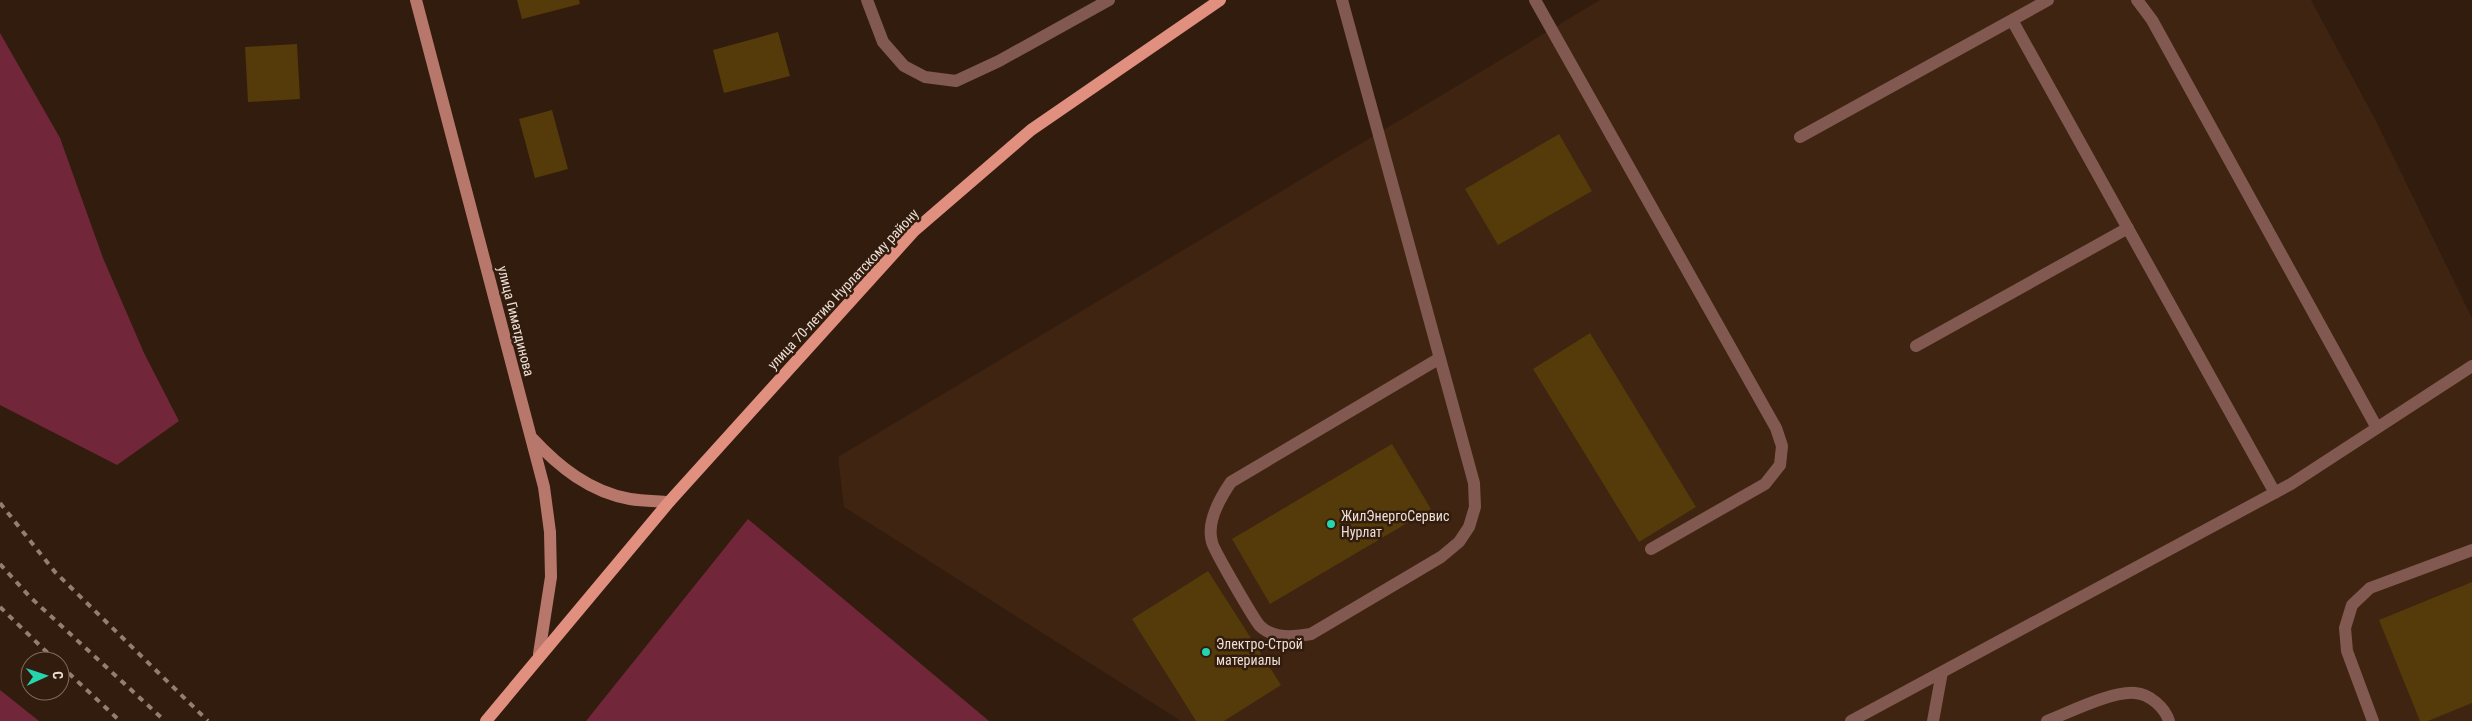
<svg xmlns="http://www.w3.org/2000/svg" width="2472" height="721" viewBox="0 0 2472 721" font-family="'Roboto Condensed',sans-serif">
<style>
.built{fill:#3e2411}
.green{fill:#712739}
.building{fill:#553b09}
.lines{fill:none;stroke-linecap:round;stroke-linejoin:round}
.lane{stroke:#815951;stroke-width:12}
.street{stroke:#815951;stroke-width:12}
.secondary{stroke:#b7786b;stroke-width:12}
.primary{stroke:#e1907f;stroke-width:12}
.rail{stroke:#917f73;stroke-width:4;stroke-dasharray:6 6;stroke-linecap:butt}
.poi-dot{fill:#25d5ae;stroke:#311c0e;stroke-width:2}
.labels{text-anchor:middle;stroke-width:5;stroke-linejoin:round;paint-order:stroke}
.street-label{font-size:14px;fill:#eedfd6;stroke:#311c0e}
.poi-label{font-size:14px;fill:#eedfd6;stroke:#311c0e;text-anchor:start}
</style>
<rect width="100%" height="100%" fill="#311c0e"/>
<path class="built" d="M1600 0H2311L2375 119 2472 318V721H1181L844 507 838 457Z"/>
<path class="green" d="M0 33 60 138 103 258 144 353 179 421 117 465 0 405Z
M748 519 989 721H586Z
M0 690 39 721H0Z"/>
<path class="building" d="M517 0H579L580 4 522 19Z
M778 32 790 76 724 93 713 50Z
M297 44 300 99 248 102 245 47Z
M552 110 568 169 535 178 519 119Z
M1559 134 1592 191 1498 245 1465 189Z
M1590 333 1696 507 1639 542 1533 369Z
M1392 444 1431 509 1270 604 1232 539Z
M1208 571 1281 685 1224 721H1196L1132 619Z
M2472 582V703L2428 721H2420L2379 620Z"/>
<g class="lines">
<path class="lane" d="M1342 0 1474 483 1475 507 1469 527 1459 542 1441 557 1311 634C1295 637 1273 639 1260 626 1255 621 1213 549 1212 542 1206 522 1220 498 1231 482L1440 358
M1535 0 1776 428 1782 446 1780 465 1765 484 1651 549
M2048 0 2012 20 2275 493
M2137 0 2152 20 2377 428
M1800 137 2012 20
M1916 346 2128 228
M1851 721 2291 484 2472 366
M1933 721 1942 672
M2047 721C2070 712 2111 691 2135 693 2150 694 2165 708 2169 721
M2373 721 2347 651 2345 628 2352 605 2370 588 2472 550"/>
<path class="street" d="M867 0 883 42 904 66 925 77 956 81 999 61 1109 0"/>
<path class="secondary" d="M416 0 544 487 550 532 551 577 539 654
M532 438C559 467 590 492 630 499 643 501 657 501 669 502"/>
<path class="primary" d="M486 721 669 502 914 231 1031 130 1220 0"/>
<path class="rail" d="M0 503 55 572 208 721
M0 564 30 597 165 721
M0 607 56 661
M60 665 120 721"/>
</g>
<g class="poi-dot">
<circle cx="1331" cy="524" r="5"/>
<circle cx="1206" cy="652" r="5"/>
</g>
<g class="labels">
<g class="street-label">
<text transform="translate(843 289) rotate(-47)" y="5">улица 70-летию Нурлатскому району</text>
<text transform="translate(516 321) rotate(76)" y="5">улица Гиматдинова</text>
</g>
<g class="poi-label">
<text x="1341" y="521">ЖилЭнергоСервис<tspan x="1341" dy="16">Нурлат</tspan></text>
<text x="1216" y="649">Электро-Строй<tspan x="1216" dy="16">материалы</tspan></text>
</g>
</g>
<g transform="translate(45 676) rotate(87)"><circle r="24" fill="#311c0e" stroke="#7d6a5e"/>
<path d="M0-4L9 19L0 12L-9 19Z" fill="#25d5ae"/>
<text y="-8" font-size="14" font-weight="bold" text-anchor="middle" fill="#eedfd6">С</text>
</g>
</svg>
